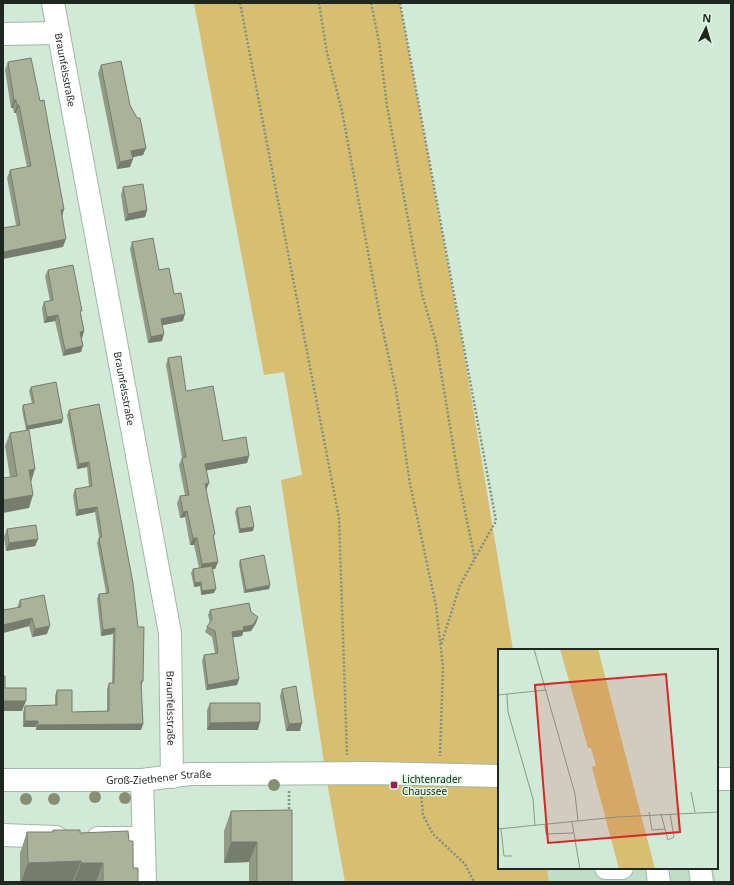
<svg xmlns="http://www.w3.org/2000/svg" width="734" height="885" viewBox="0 0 734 885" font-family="'Noto Sans',sans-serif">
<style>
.built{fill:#c0dfc8}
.green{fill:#d7be70}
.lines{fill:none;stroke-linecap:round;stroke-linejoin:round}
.minor-casing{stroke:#a1b7a6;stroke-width:24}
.path{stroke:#809084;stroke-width:2.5;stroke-dasharray:2 2;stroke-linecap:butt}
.minor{stroke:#fff;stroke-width:22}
.tree{fill:#898e72}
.wall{fill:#929984}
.shaded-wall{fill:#777d6c}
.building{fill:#aab29a;stroke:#777d6c}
.poi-dot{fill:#a71857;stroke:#def6e4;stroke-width:1.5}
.labels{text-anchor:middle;stroke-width:3;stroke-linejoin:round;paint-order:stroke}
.street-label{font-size:10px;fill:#1f2721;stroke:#def6e4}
.poi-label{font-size:10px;fill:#1f2721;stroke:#def6e4;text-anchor:start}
.inset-road{fill:none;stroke:#8a9b8e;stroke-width:1}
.view{fill:#d62828;fill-opacity:0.15;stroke:#d62828;stroke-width:2}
.inset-edge{fill:none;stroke:#1f2721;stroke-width:2}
</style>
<rect width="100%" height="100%" fill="#d1e9d7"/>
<path class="built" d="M544 868H714L716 882H546Z"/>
<path class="green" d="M194 3H400L463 347 513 650H499V868H547L549 882H345L327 782 281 480 302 475 284 372 264 375Z"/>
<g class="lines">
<g class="minor-casing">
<g id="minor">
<path id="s1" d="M53 3 170 633 172 777"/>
<path d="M3 34 58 33"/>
<path d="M717 779H731"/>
<path id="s2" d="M3 780H142L190 774 372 773 499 776"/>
<path d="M142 780 145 882"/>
<path d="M3 835 56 837"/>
<path d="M98 838H143"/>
<path d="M606 868H622"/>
<path d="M657 868 659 882"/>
<path d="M700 868 702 882"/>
</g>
</g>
<path class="path" d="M240 3 339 518 347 755
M319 3 327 53 342 111 381 322 396 390 410 484 436 606 443 667 440 756
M371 3 379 42 387 106 422 294 436 342 459 481 475 560
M400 3 496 521 460 585 441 645
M289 791V812
M421 793 423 815 433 834 465 864 474 882"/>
<use href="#minor" class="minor"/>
</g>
<g class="tree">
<circle cx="274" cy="785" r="6"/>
<circle cx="95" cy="797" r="6"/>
<circle cx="125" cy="798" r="6"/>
<circle cx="26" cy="799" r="6"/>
<circle cx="54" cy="799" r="6"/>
</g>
<path class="wall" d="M8 62 40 101 64 209 62 216 63 247 16 225 7 178 10 170 27 167 16 113H14L13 108H11L5 70Z
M101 65 130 105 146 148 143 155 133 157 130 167 117 169 98 73Z
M123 187 147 210 145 217 125 221 121 195Z
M132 242 159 270 174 294 183 321 162 325V341L148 343 130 249Z
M48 270 81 314 84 331 82 338 81 352 63 356 55 321 44 323 42 308 44 302 50 301 45 276Z
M168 358 186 391 223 441 249 456 247 463 206 470 209 483 206 490 215 534 214 537 218 562 215 569H212L214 593 201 595 200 586 194 587 191 573 193 569 199 568 194 545H190L185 517 180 518 177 503 180 496 185 495 179 465 182 458 166 365Z
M31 387 62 423 26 430 22 409 23 405 32 404 29 391Z
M99 404 141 686 143 724 141 730H36V727H23V712L25 706 55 705V696L57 690 72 712 107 711V689L109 683H112L113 634 101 636 97 599 99 594 106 593 97 543 99 537 95 512 76 516 73 495 75 489 89 487 87 467 77 469 67 415 69 410Z
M10 433 31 481 29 508 10 477 5 446Z
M237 508 253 531 239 533 235 512Z
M7 529 38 539 35 546 6 551 4 537Z
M240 560 270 585 269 589 244 593 239 564Z
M20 600 47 634 32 637 29 626 3 633V610L17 608Z
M210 610 251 612 258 617 256 623 251 631 243 632 242 636 232 637 239 679 237 685 206 690 202 661 204 655 215 653 212 637 205 632 207 627 210 623 208 615Z
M282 689 300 731H286L280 696Z
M210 703 258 730H207V710Z
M231 811 292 882H249V862L224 863V831Z
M53 830 80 833 129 841 133 868 138 882H73V881L55 882H20V853L27 832H52Z"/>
<path class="shaded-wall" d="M14 100H16L13 108H11Z
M17 105H19L16 113H14Z
M146 148 143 155 129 158 131 151Z
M133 159 130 167 117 169 120 162Z
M64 209 62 217 61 210Z
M147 210 145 217 125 221 128 214Z
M66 239 63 247 3 259V252Z
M185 314 183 321 159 326 161 319Z
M58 315 55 321 44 323 47 317Z
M84 331 82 338H78L80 332Z
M164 334 162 341 148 343 151 337Z
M83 346 81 352 63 356 65 350Z
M63 419 62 423 26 430 27 426Z
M249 456 247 463 203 471 205 464Z
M89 462 87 467 77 469 79 464Z
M35 469 31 482 29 470Z
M209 483 206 490 205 484Z
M33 495 29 508 3 513V500Z
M97 507 95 512 76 516 78 510Z
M187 511 185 517 180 518 183 512Z
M254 527 253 531 239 533 240 529Z
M193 538H197L194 545H190Z
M38 539 35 546 6 551 9 543Z
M218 562 215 569 199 571 202 564Z
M201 582 200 586 194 587 195 583Z
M270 585 269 589 244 593 246 590Z
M216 589 214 593 201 595 202 591Z
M258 617 256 623 251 631 243 632 242 636 229 638 232 632 243 627Z
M32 618 29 626 3 633V634V625Z
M50 626 47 634 32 637 35 629Z
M115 628 113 634 101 636 103 630Z
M239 679 237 685 206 690 208 685Z
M141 681H143L141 686 139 687Z
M3 701H26L22 711H3Z
M25 721H38L36 727H23Z
M260 722 258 730H207L210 723Z
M302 723 300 731H286L289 724Z
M143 724 141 730H36L38 725Z
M231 842H257L249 862 224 863Z
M81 861 73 881 55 882H21L28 863Z
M81 863H103L96 882H74Z"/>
<path class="building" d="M31 58 40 101 44 100 49 129 64 209 61 210 66 239 3 252V228L20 225 10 170 31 166 19 105H17L16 100H14L8 62Z
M121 61 130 105 137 118H140L146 148 131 151 133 159 120 162 101 65Z
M143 184 147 210 128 214 123 187Z
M153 238 159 270 169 268 174 294 181 293 185 314 161 319 164 334 151 337 132 242Z
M73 265 82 311H80L84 331 80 332 83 346 65 350 58 315 47 317 44 302 53 300 48 270Z
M181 356 186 391 213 386 223 441 246 437 249 456 205 464 209 483 205 484 215 534 213 535 218 562 202 564 197 538H193L187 511 183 512 180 496 189 495 182 458 186 457 168 358Z
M56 382 63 419 27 426 23 405 34 403 31 387Z
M99 404 133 583 138 627H144L143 681H141L143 724 38 725V721H25V706L57 705V690H72V712L109 711V683H114L115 628 103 630 99 594 109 593 99 538 102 537 97 507 78 510 75 489 92 486 89 462 79 464 69 410Z
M29 430 35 469 29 470 33 495 3 500V478L17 476 10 433Z
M250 506 254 527 240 529 237 508Z
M36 525 38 539 9 543 7 529Z
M264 555 270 585 246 590 240 560Z
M212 566 216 589 202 591 201 582 195 583 193 569Z
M44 595 50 626 35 629 32 618 3 625V610L21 607 20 600Z
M249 603 251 612 258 617 253 625 243 627 244 630 232 632 239 679 208 685 204 655 218 653 215 631 207 627 212 619 210 610Z
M3 676H5V688H26V701H3Z
M296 686 302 723 289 724 282 689Z
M210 703H260V722L210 723Z
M292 810V882H257V842H231V811Z
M53 830H80V833L128 831 129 841H133V868H138V882H103V863H81V861L28 863 27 832H53Z"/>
<rect class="poi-dot" x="390" y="781" width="8" height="8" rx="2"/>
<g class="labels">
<g class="street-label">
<text dy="4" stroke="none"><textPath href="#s1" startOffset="68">Braunfelsstraße</textPath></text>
<text dy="4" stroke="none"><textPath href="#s1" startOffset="392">Braunfelsstraße</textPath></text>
<text dy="4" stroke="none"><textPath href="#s1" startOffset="716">Braunfelsstraße</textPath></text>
<text dy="4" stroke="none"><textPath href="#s2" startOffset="156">Groß-Ziethener Straße</textPath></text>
</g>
<g class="poi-label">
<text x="402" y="783">Lichtenrader<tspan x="402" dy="12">Chaussee</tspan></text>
</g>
</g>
<g transform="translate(498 649)">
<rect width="220" height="220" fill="#d1e9d7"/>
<path d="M62 0H100L157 220H121L94 118 98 116 93 99H90Z" fill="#d7be70"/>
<path class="inset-road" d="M36 0 77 145 80 172M9 45 10 63 35 150 37 177M0 46 48 41M193 143 197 163M151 163 154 181 167 180M163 165 170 191 176 188 172 165M74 173 82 220M47 176 48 185 75 184M0 180 119 168 220 163M3 180 6 207H14M16 220H31"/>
<path class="view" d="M168 25 182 183 50 194 37 36Z"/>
<rect width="220" height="220" class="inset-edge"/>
</g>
<rect width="734" height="885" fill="none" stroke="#1f2721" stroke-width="8"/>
<g transform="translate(706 28) rotate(5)" stroke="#def6e4" stroke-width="3" paint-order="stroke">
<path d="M0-3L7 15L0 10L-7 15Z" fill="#1f2721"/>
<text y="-6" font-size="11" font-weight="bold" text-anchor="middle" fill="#1f2721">N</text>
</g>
</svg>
